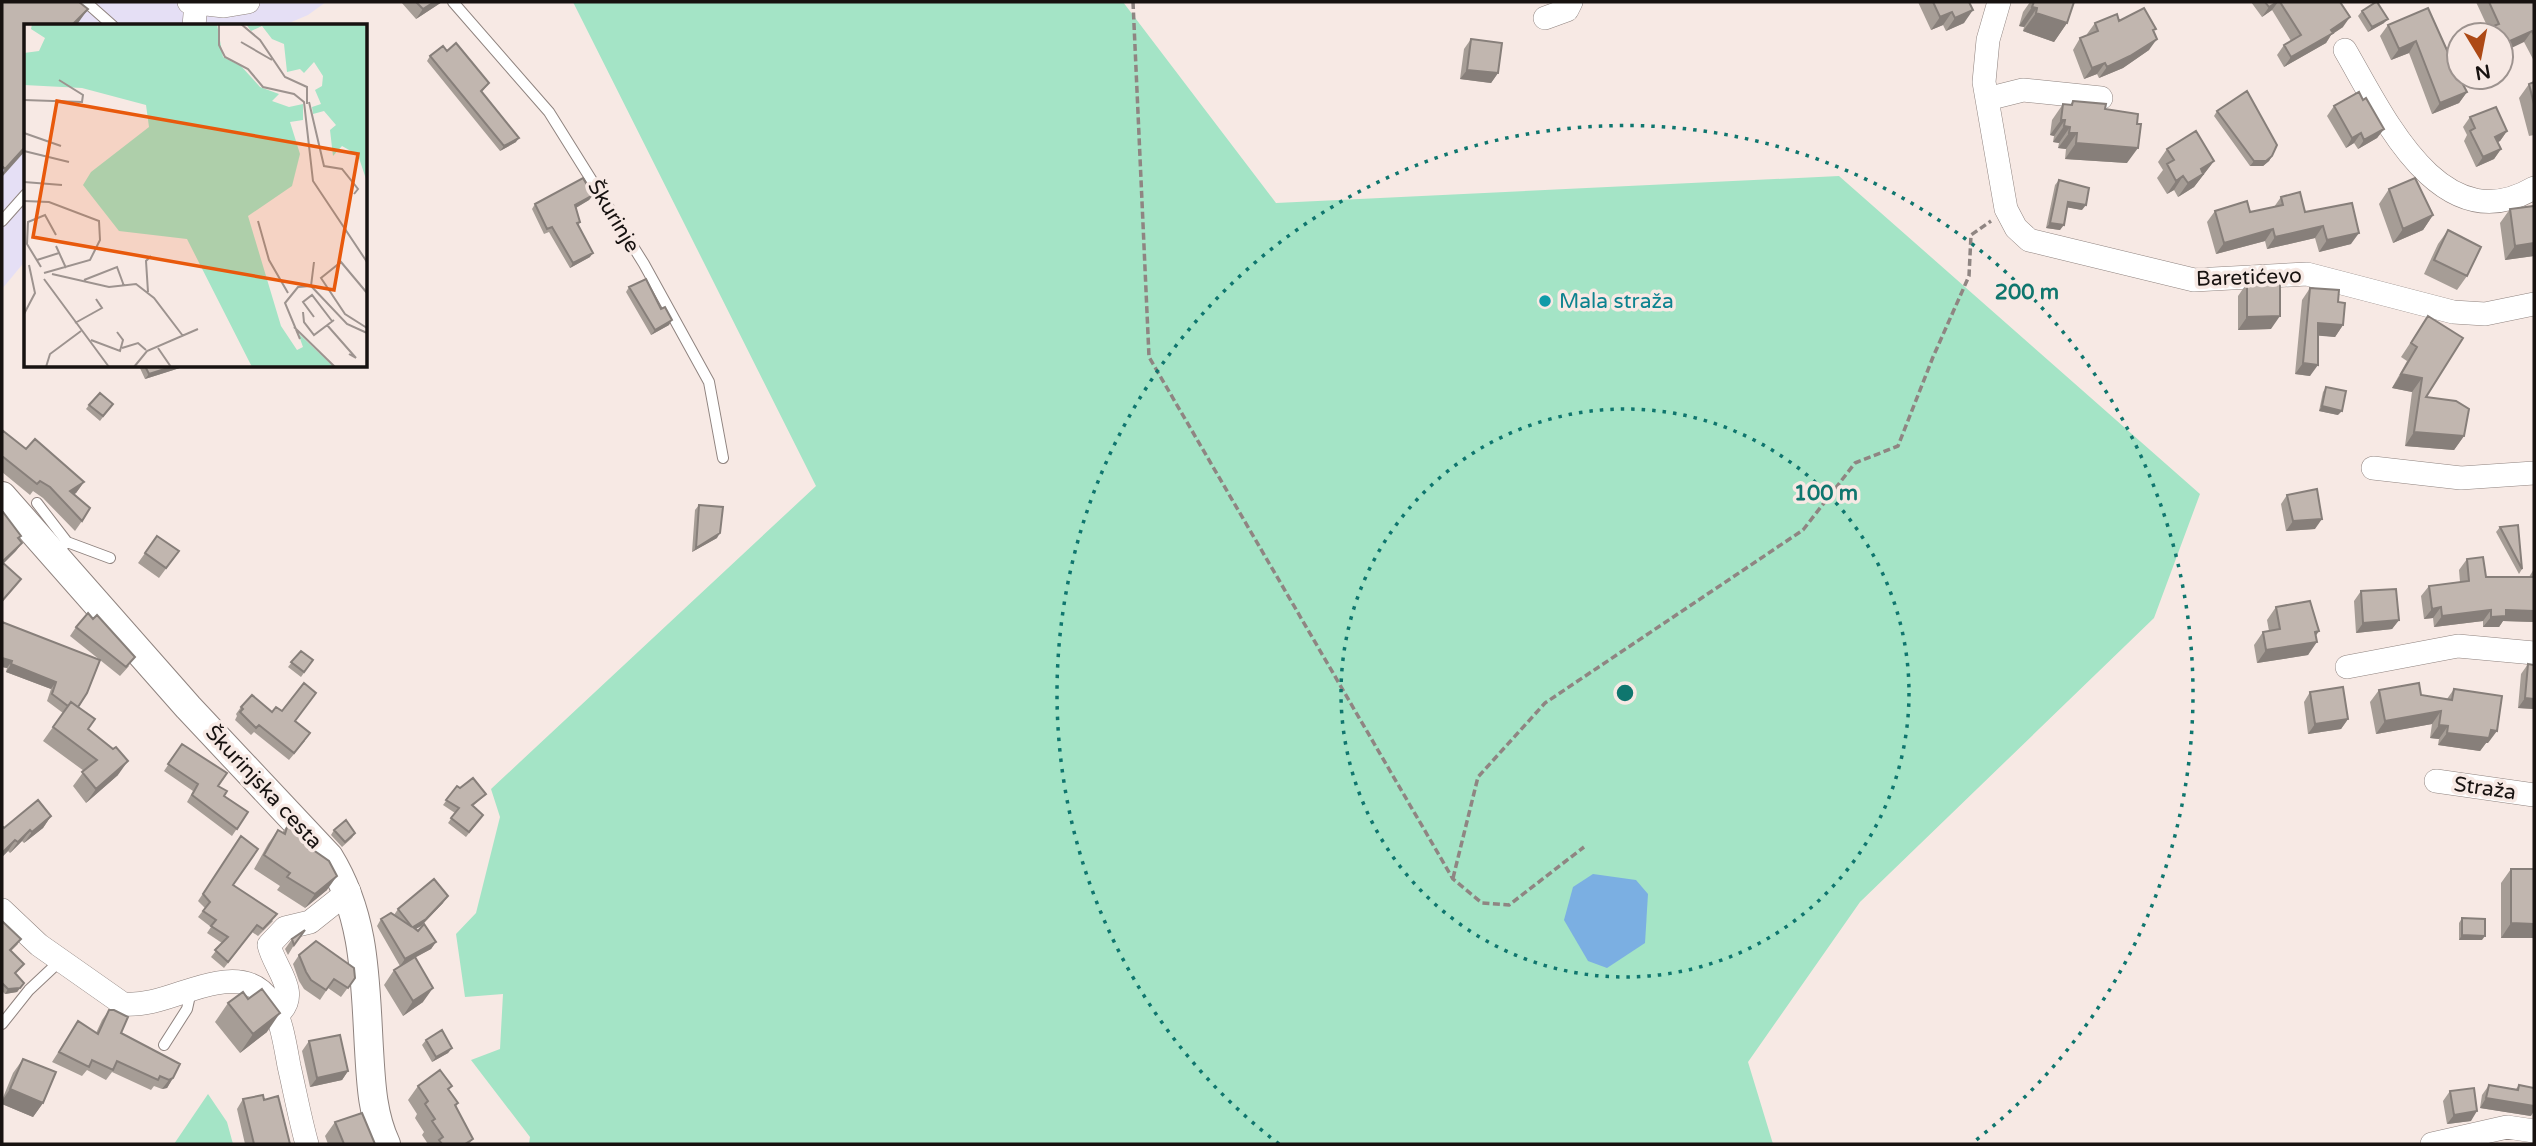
<svg xmlns="http://www.w3.org/2000/svg" width="2536" height="1146" viewBox="0 0 2536 1146" font-family="'Varela Round',sans-serif">
<style>
.commercial{fill:#e5dff5}
.green{fill:#a4e4c6}
.water{fill:#7bafe2}
.lines{fill:none;stroke-linecap:round;stroke-linejoin:round}
.service-casing{stroke:#8f837f;stroke-width:12}
.minor-casing{stroke:#8f837f;stroke-width:24}
.tertiary-casing{stroke:#8f837f;stroke-width:30}
.path{stroke:#8f8582;stroke-width:3.5;stroke-dasharray:7 3.5;stroke-linecap:butt}
.service{stroke:#fff;stroke-width:10}
.minor{stroke:#fff;stroke-width:23}
.tertiary{stroke:#fff;stroke-width:28}
.wall{fill:#a69d96}
.shaded-wall{fill:#877f7a}
.building{fill:#c1b6af;stroke:#877f7a;stroke-width:2}
.ring{fill:none;stroke:#0f766e;stroke-width:3.5;stroke-dasharray:3.5 7}
.culture-dot{fill:#0f9aa8;stroke:#f7e9e4;stroke-width:2.5}
.labels{text-anchor:middle;stroke-width:7;stroke-linejoin:round;paint-order:stroke}
.street-label{font-size:21px;fill:#171210;stroke:#f7e9e4}
.culture-label{font-size:21px;fill:#0d838f;stroke:#f7e9e4;text-anchor:start}
.inset-road{fill:none;stroke:#9d938f;stroke-width:2}
.view{fill:#e8590c;fill-opacity:0.15;stroke:#e8590c;stroke-width:3.5}
.inset-edge{fill:none;stroke:#171210;stroke-width:3.5}
.centre{fill:#0f766e;stroke:#f7e9e4;stroke-width:3.5}
.ring-label{font-size:21px;text-anchor:middle;font-weight:bold;fill:#0f766e;stroke:#f7e9e4;stroke-width:7;stroke-linejoin:round;paint-order:stroke}
</style>
<rect width="100%" height="100%" fill="#f7e9e4"/>
<path class="commercial" d="M2 2H326L308 15 282 26H26V260L2 289Z"/>
<path class="green" d="M573 2H1123L1276 203 1839 176 2200 494 2154 618 1860 902 1748 1062 1773 1144H529L530 1137 471 1060 500 1049 503 994 465 997 456 934 476 913 500 817 491 789 816 486Z
M208 1094 227 1122 233 1144H174Z"/>
<path class="water" d="M1593 874 1636 880 1648 894 1645 943 1607 968 1588 961 1564 920 1573 887Z"/>
<g class="lines">
<g class="service-casing">
<path id="service" d="M86 2 113 26
M453 2 549 112 644 264 709 382 723 458
M2 221 26 194
M37 503 67 542
M55 553 67 542 110 558
M2 1024 29 990 61 960
M164 1045 187 1009 191 991"/>
</g>
<g class="minor-casing">
<path id="minor" d="M189 2 224 6 248 2
M1999 2 1988 40 1984 82 2006 209 2016 228 2029 240 2194 280 2307 274 2453 312 2485 314 2534 304
M1545 18 1567 10 1571 2
M194 26 196 3
M2345 50C2383 115 2440 243 2534 188
M1987 99 2023 90 2101 98
M2373 468 2461 478 2534 473
M2347 667 2458 646 2534 653
M2436 781 2534 795
M2 910 39 945 123 1004C155 1007 186 988 217 983 275 972 281 1022 289 1066 295 1092 300 1119 307 1144
M278 1014C302 993 274 968 269 945L285 928 310 922 349 891
M2432 1144 2507 1127 2534 1131"/>
</g>
<g class="tertiary-casing">
<path id="tertiary" d="M2 496 188 707 329 857C366 917 365 981 369 1049 371 1082 372 1114 386 1144"/>
</g>
<path class="path" d="M1133 2 1149 357 1453 879 1482 903 1509 905 1584 847
M1453 878 1478 777 1545 703 1803 530 1855 463 1898 446 1933 357 1969 276 1971 235 1991 221"/>
<use href="#service" class="service"/>
<use href="#minor" class="minor"/>
<use href="#tertiary" class="tertiary"/>
</g>
<path class="wall" d="M401 2H442L416 19Z
M1918 2H1970L1964 23 1946 31 1943 25 1931 30Z
M2030 2H2074L2067 23 2054 42 2023 31 2024 27 2019 26 2023 12Z
M2251 2H2340L2343 27 2331 35 2326 43 2284 67 2277 55 2284 45 2291 41 2272 10 2262 17Z
M2476 2H2534V61L2524 42 2501 35H2486L2489 30Z
M2428 8 2467 92 2459 103 2432 114 2409 53 2391 60 2380 36 2388 25Z
M2362 11 2384 23 2368 32 2358 16Z
M2119 21 2154 32 2149 50 2123 68 2099 78 2097 74 2084 79 2073 50 2080 38 2088 35 2087 34 2095 23Z
M1471 39 1498 73 1491 83 1460 79 1464 49Z
M447 51 489 83 482 92 516 142 500 151 427 61 430 56Z
M2534 82V135L2529 136 2519 98 2529 84Z
M2363 100 2384 129 2377 138 2358 149 2354 143 2346 148 2327 116 2334 106Z
M2073 101 2105 109 2127 163 2065 159 2066 149 2058 148 2059 143 2053 142 2054 136 2050 135 2052 120 2063 104 2070 105Z
M2217 111 2272 156 2269 161 2263 166H2250L2214 116Z
M2470 117 2507 131 2500 141 2498 142 2501 149 2494 159 2476 167 2464 141 2467 135 2463 127Z
M2167 149 2214 161 2194 187 2178 197 2174 190 2167 194 2157 178 2163 170 2158 162Z
M2059 180 2082 210 2067 207 2060 230 2046 228 2055 185Z
M2389 189 2433 215 2423 230 2393 243 2379 204Z
M593 195 589 200 576 208 580 222 578 226 590 257 570 268 549 232 544 234 532 209 535 204Z
M2281 197 2351 244 2319 252 2315 238 2267 249 2265 241 2216 254 2207 222 2215 211 2250 212 2274 207Z
M2510 209 2534 256 2505 260 2500 223Z
M2448 230 2467 276 2457 290 2424 274 2438 244Z
M2247 283 2271 329 2238 330V296Z
M629 287 661 309 669 325 651 335 626 292Z
M2310 288 2338 302 2343 325 2335 337 2318 335 2310 376 2295 374 2302 300Z
M2428 316 2426 397 2464 436 2454 450 2405 446 2412 392 2392 388 2407 361 2401 357Z
M139 366H186L145 379Z
M2326 387 2338 415 2319 411 2323 392Z
M113 404 100 421 86 409 89 405Z
M2 430 26 449 84 482 76 493 74 494 82 521 75 531 43 498 33 491 30 495 2 472Z
M2287 495 2315 529 2286 531 2281 504Z
M699 505 717 538 692 552 695 510Z
M2500 527 2522 569 2519 574 2496 532Z
M157 536 179 551 159 578 138 563Z
M2467 559 2486 577H2529L2534 569V622L2503 621 2499 627H2483V621L2434 627 2433 618 2424 619 2421 596 2429 586 2460 582 2459 570Z
M2361 591 2399 620 2392 629 2356 633 2354 601Z
M2276 607 2316 636 2308 655 2257 663 2254 645 2263 632 2269 631 2267 620Z
M2 622 78 707 88 729 118 775 86 803 73 786 84 771 43 741 63 713 47 701 51 689 6 672 7 668 2 667Z
M76 627 129 666 120 676 70 636Z
M301 651 313 660 301 677 288 667Z
M2528 664 2534 709 2518 708 2521 674Z
M2454 689 2488 743H2486L2480 751 2438 745 2439 739 2430 738 2432 724 2376 734 2370 702 2379 690 2447 699Z
M2310 692 2348 719 2341 729 2308 734 2304 702Z
M241 707 272 712 305 741 289 760 254 732 251 735 235 720 237 716 236 714Z
M182 744 218 786 224 796 248 812 232 836 187 802 193 791 164 771Z
M457 786 460 788 486 794 482 798 473 806 480 819 466 837 448 823 455 813 443 805Z
M51 816 43 828 24 843 22 841 10 853 8 851 2 857V826L4 828Z
M288 824 309 847 327 890 305 908 277 890 280 886 254 869 268 844 278 830 282 833Z
M334 830 355 833 352 838 342 847 331 835Z
M241 836 233 885 273 921 258 936 252 932 224 968 211 957 222 943 207 933 211 927 198 917 205 908 198 901Z
M2511 869 2534 938H2501V883Z
M443 903 421 926 415 929 436 942 431 949 415 957 423 1002 403 1016 384 985 394 970 413 959 400 966 377 926 381 919 394 915 398 909Z
M2462 918 2482 940H2459V923Z
M2 921 18 944 11 951 20 969 15 974 24 983 17 992 5 994 2 991Z
M292 939 294 945 288 955 285 949Z
M299 955 355 978 341 997 328 988 320 1000 304 989 299 981 293 964Z
M228 1003 267 1032 240 1053 215 1022Z
M109 1010 121 1033 173 1078 167 1088 162 1089 154 1086 151 1090 112 1072 106 1080 87 1070 82 1076 52 1062 78 1021 96 1033 102 1020Z
M426 1040 452 1048 448 1053 432 1062 422 1045Z
M309 1041 348 1071 342 1080 310 1087 302 1051Z
M23 1059 43 1103 33 1117 2 1104V1100L13 1073Z
M2489 1085 2516 1089 2519 1085 2531 1116 2480 1108 2482 1095Z
M418 1086 449 1090 458 1103 456 1107 473 1139 469 1144H428L422 1135 424 1132 415 1118 417 1114 408 1100Z
M2450 1091 2471 1121 2447 1124 2443 1101Z
M243 1099 264 1100 290 1144H245L237 1109Z
M335 1122 375 1144H328L325 1136Z"/>
<path class="shaded-wall" d="M434 2H442L416 19 423 9Z
M2277 2H2278L2272 10 2262 17 2269 7Z
M2032 7 2037 8 2024 27 2019 26Z
M88 9 76 26H71Z
M1973 10 1964 23 1946 31 1955 18Z
M1952 12 1943 25 1931 30 1940 17Z
M2036 13 2067 23 2054 42 2023 31Z
M2350 17 2343 27 2331 35 2326 43 2284 67 2291 57Z
M2388 19 2384 23 2368 32 2372 27Z
M2532 31 2524 42 2501 53V45Z
M2157 39 2149 50 2123 68 2099 78 2107 67Z
M2416 41 2409 53 2391 60 2399 49Z
M2105 63 2097 74 2084 79 2092 68Z
M1467 70 1498 73 1491 83 1460 79Z
M2467 92 2459 103 2432 114 2440 103Z
M2061 120H2065L2054 136 2050 135Z
M2064 126 2070 127 2059 143 2053 142Z
M2384 129 2377 138 2358 149 2364 140Z
M2507 131 2500 141 2488 147 2495 137Z
M2069 133H2077L2066 149 2058 148Z
M2361 133 2354 143 2346 148 2352 138Z
M519 138 516 142 500 151 504 146Z
M2076 143 2138 148 2127 163 2065 159Z
M26 146V150L2 177V174L5 169Z
M2501 149 2494 159 2476 167 2483 157Z
M2272 156 2269 161 2263 166H2250L2254 161Z
M2214 161 2194 187 2178 197 2188 183 2201 169Z
M2183 176 2174 190 2167 194 2176 181Z
M593 195 589 200 572 210 575 205Z
M2068 202 2086 205 2082 210 2065 207Z
M2433 215 2423 230 2393 243 2403 229Z
M2050 223 2064 225 2060 230 2046 228Z
M2323 226 2315 238 2267 249 2275 237Z
M2273 229 2265 241 2216 254 2224 243Z
M2359 233 2351 244 2319 252 2327 240Z
M2534 243V256L2505 260 2515 246Z
M593 253 590 257 570 268 573 263Z
M2280 316 2271 329 2238 330 2247 317Z
M672 320 669 325 651 335 655 330Z
M2318 323 2343 325 2335 337 2310 335Z
M2303 363 2318 365 2310 376 2295 374Z
M174 366H186L145 379 149 374Z
M2401 374 2422 378 2412 392 2392 388Z
M2322 406 2342 411 2338 415 2319 411Z
M2414 432 2464 436 2454 450 2405 446Z
M84 482 76 493 63 502 70 491Z
M2322 519 2315 529 2286 531 2293 521Z
M720 533 717 538 692 552 696 548Z
M22 543 16 551 2 565V563Z
M2441 607 2433 618 2424 619 2432 609Z
M2491 610 2483 621 2434 627 2442 616Z
M2506 610 2534 611V622L2503 621 2499 627H2483L2491 617Z
M2399 620 2392 629 2356 633 2363 623Z
M2319 631 2311 643 2317 642 2308 655 2257 663 2266 650 2315 632Z
M2 658 12 661 7 668 2 667Z
M11 664 56 682 51 689 6 672Z
M2525 698 2534 699V709L2518 708Z
M2441 711 2432 724 2376 734 2385 721Z
M2348 719 2341 729 2308 734 2315 724Z
M2439 725 2448 726 2439 739 2430 738Z
M2491 730 2497 731 2488 743H2486L2480 751 2438 745 2447 733Z
M128 761 118 775 86 803 96 789Z
M51 816 43 828 24 843 32 832Z
M30 830 22 841 10 853 18 842Z
M15 840 8 851 2 857V853Z
M337 876 327 890 305 908 315 894Z
M448 896 443 903 421 926 408 934 413 927Z
M2511 923 2534 924V938H2501Z
M2462 935 2485 936 2482 940H2459Z
M436 942 431 949 400 966 405 959Z
M20 988 17 992 5 994 8 989Z
M433 988 423 1002 403 1016 413 1001Z
M280 1013 267 1032 240 1053 253 1034Z
M452 1048 448 1053 432 1062 436 1057Z
M348 1071 342 1080 310 1087 317 1078Z
M173 1078 167 1088 162 1089 169 1080Z
M10 1089 43 1103 33 1117 2 1104V1101Z
M2486 1098 2534 1106V1111L2531 1116 2480 1108Z
M2477 1111 2471 1121 2447 1124 2454 1115Z"/>
<path class="building" d="M2 2H79L88 9 71 26H26V146L5 169 2 166Z
M416 2H434L423 9Z
M1933 2H1969L1973 10 1955 18 1952 12 1940 17Z
M2034 2H2074L2067 23 2036 13 2037 8 2032 7Z
M2265 2H2277L2269 7Z
M2280 2H2340L2350 17 2331 30 2333 33 2291 57 2284 45 2301 35Z
M2376 2H2377L2388 19 2372 27 2362 11Z
M2489 2H2534V35L2532 31 2501 45V35H2495L2491 27 2499 24Z
M2144 8 2156 29 2153 30 2157 39 2130 56 2107 67 2105 63 2092 68 2080 38 2098 31 2095 23 2117 14 2119 21Z
M2428 8 2459 77 2467 92 2440 103 2416 41 2399 49 2388 25Z
M1471 39 1502 43 1498 73 1467 70Z
M456 43 489 83 481 91 519 138 504 146 430 56 443 46 447 51Z
M2534 82V104L2529 84Z
M2247 91 2277 145 2272 156 2266 161H2254L2217 111Z
M2359 92 2363 100 2366 98 2384 129 2364 140 2361 133 2352 138 2334 106Z
M2073 101 2106 104 2105 109 2138 114 2137 124H2141L2138 148 2076 143 2077 133H2069L2070 127 2064 126 2065 120H2061L2063 104 2072 105Z
M2496 107 2507 131 2495 137 2501 149 2483 157 2470 131 2475 128 2470 117Z
M2196 131 2214 161 2201 169 2203 174 2188 183 2183 176 2176 181 2167 164 2174 160 2167 149Z
M583 178 593 195 575 205 580 222 577 223 593 253 573 263 552 227 547 229 535 204Z
M2415 178 2433 215 2403 229 2389 189Z
M2059 180 2089 188 2086 205 2068 202 2064 225 2050 223Z
M2300 192 2305 212 2352 203 2359 233 2327 240 2323 226 2275 237 2273 229 2224 243 2215 211 2247 201 2250 212 2283 205 2281 197Z
M2534 206V243L2515 246 2510 209Z
M2448 230 2481 247 2467 276 2434 260Z
M646 279 661 309 665 307 672 320 655 330 629 287Z
M2280 282V316L2247 317V283Z
M2310 288 2339 290 2338 302 2345 303 2343 325 2318 323V365L2303 363Z
M2428 316 2463 338 2426 397 2456 401 2469 409 2464 436 2414 432 2422 378 2401 374 2417 347 2411 343Z
M145 366H174L149 374Z
M2326 387 2346 391 2342 411 2322 406Z
M100 393 113 404 103 416 89 405Z
M2 430 26 449 35 439 84 482 70 491 90 508 82 521 50 487 40 481 37 484 2 456Z
M2317 489 2322 519 2293 521 2287 495Z
M699 505 723 507 720 533 696 548Z
M2 512H3L21 536 18 538 22 543 2 562 21 579 2 601Z
M2518 525 2522 569 2500 527Z
M157 536 179 551 166 568 145 553Z
M2483 557 2486 577H2534V611L2506 610V616L2491 617V610L2442 616 2441 607 2432 609 2429 586 2469 581 2467 559Z
M2396 589 2399 620 2363 623 2361 591Z
M2310 601 2319 631 2315 632 2317 642 2266 650 2263 632 2280 629 2276 607Z
M88 613 93 619 97 615 135 657 126 667 76 627Z
M2 622 100 660 87 693 78 707 71 702 68 706 52 694 56 682 11 664 12 661 2 658Z
M301 651 313 660 304 672 291 662Z
M2528 664 2534 665V699L2525 698Z
M304 683 316 693 295 721 310 733 294 753 259 725 256 728 240 712 243 709 241 707 252 695 272 712 276 707 282 711Z
M2419 683 2421 695 2452 700 2454 689 2502 696 2497 731 2491 730 2489 738 2447 733 2448 726 2439 725 2441 711 2385 721 2379 690Z
M2343 687 2348 719 2315 724 2310 692Z
M71 702 95 719 88 729 113 749 116 747 128 761 96 789 82 772 97 760 53 727Z
M182 744 227 773 218 786 227 791 224 796 248 812 237 829 192 795 198 784 168 764Z
M473 778 486 794 472 805 483 815 469 832 451 818 459 808 446 800 457 786 460 788Z
M38 800 51 816 32 832 30 830 18 842 15 840 2 853V826L4 828Z
M346 820 355 833 345 842 334 830Z
M288 824 313 841 309 847 329 861 337 876 315 894 287 877 290 873 264 855 278 830 285 834Z
M241 836 258 849 233 885 277 914 263 929 257 925 228 962 215 950 228 937 211 926 216 920 203 911 210 902 203 894Z
M2511 869H2534V924L2511 923Z
M434 879 448 896 426 919 413 927 418 931 424 924 436 942 405 959 381 919 391 913 412 927 398 909Z
M2462 918 2485 919V936L2462 935Z
M2 921 21 939 10 950 24 964 15 973 24 983 20 988 8 989 2 983Z
M305 930 294 945 292 939Z
M316 941 354 968 355 978 348 988 334 979 326 990 311 980 306 972 299 955Z
M415 957 433 988 413 1001 394 970Z
M262 989 280 1013 253 1034 228 1003 243 992 248 999Z
M109 1010H114L128 1017 121 1033 180 1064 173 1078 169 1080 160 1076 158 1080 117 1061 113 1070 92 1060 89 1067 59 1052 78 1021 98 1034Z
M442 1030 452 1048 436 1057 426 1040Z
M340 1035 348 1071 317 1078 309 1041Z
M23 1059 56 1072 43 1103 10 1089Z
M440 1070 452 1086 448 1089 458 1103 455 1105 473 1139 465 1144H442L439 1140 443 1137 432 1121 435 1119 425 1104 428 1101 418 1086Z
M2489 1085 2518 1090 2519 1085 2534 1088V1106L2486 1098Z
M2474 1088 2477 1111 2454 1115 2450 1091Z
M263 1095 264 1100 278 1096 290 1144H254L243 1099Z
M362 1113 375 1144H344L335 1122Z"/>
<g class="ring">
<circle cx="1625" cy="693" r="284"/>
<path d="M1279 1144A568 568 0 1 1 1971 1144"/>
</g>
<circle class="culture-dot" cx="1545" cy="301" r="7"/>
<g class="labels">
<g class="street-label">
<text transform="translate(614 216) rotate(59)" y="7">Škurinje</text>
<text transform="translate(2249 277) rotate(-2)" y="7">Baretićevo</text>
<text transform="translate(264 787) rotate(47)" y="7">Škurinjska cesta</text>
<text transform="translate(2485 788) rotate(8)" y="7">Straža</text>
</g>
<g class="culture-label">
<text x="1559" y="308">Mala straža</text>
</g>
</g>
<g transform="translate(24 24)">
<rect width="343" height="343" fill="#f7e9e4"/>
<path d="M8 0H193L199 33 217 42 236 63 255 70 248 77 265 83 279 80V96L266 98 276 130 268 162 224 192 257 302 273 326 279 323 274 309 310 343H228L163 215 95 207 59 161 67 148 125 103 122 81 58 64 0 61V29L15 27 21 14 7 5ZM222 0H343V158L334 131 318 122 309 132 306 106 312 101 300 87 289 90 288 83 297 80 291 66 298 62 299 52 290 38 280 49 276 45 263 48 260 20 248 15 238 2 227 7Z" fill="#a4e4c6"/>
<path class="inset-road" d="M195 0V21L201 33 224 45 239 63 270 70 280 78 289 157 343 238M217 0 236 16 261 53 283 63V80M217 18 248 36M0 76 58 78 59 71 35 56M285 78 300 142 318 145 334 165 330 170M0 109 37 122M0 127 45 138M0 158 38 161M0 177 25 178 75 197 76 216 66 236 20 249M234 197 245 236 264 269M32 222 42 244M13 236 35 229M17 243 3 220 4 198 21 191 32 211M28 250 85 263 112 260 130 274 159 312M20 255 85 343M60 256 93 243 100 262M287 262 323 300 343 309M287 262 290 238M124 268 122 237 127 232M343 269 317 238 297 254 321 290 343 304M279 288 280 298 290 311 310 296M0 290 11 269 5 241M290 293 279 278 288 271 308 297M51 299 78 284 72 275M303 301 332 334 325 330M270 303 311 343M276 315 261 279 274 263 287 262M67 316 96 327 99 316 93 308M98 324 114 319 122 326M134 324 147 343M22 343 26 330 57 307M110 343 123 327 174 305"/>
<path class="view" d="M33 77 334 130 310 266 9 213Z"/>
<rect width="343" height="343" class="inset-edge"/>
</g>
<circle cx="1625" cy="693" r="10" class="centre"/>
<g class="ring-label">
<text x="2027" y="299">200 m</text>
<text x="1826" y="500">100 m</text>
</g>
<rect width="2536" height="1146" fill="none" stroke="#171210" stroke-width="7"/>
<g transform="translate(2480 56) rotate(170)"><circle r="33" fill="#f7e9e4" stroke="#9d938f" stroke-width="2"/>
<path d="M0-5L12 26L0 18L-12 26Z" fill="#ad4915"/>
<text y="-10" font-size="19" font-weight="bold" text-anchor="middle" fill="#171210">N</text>
</g>
</svg>
